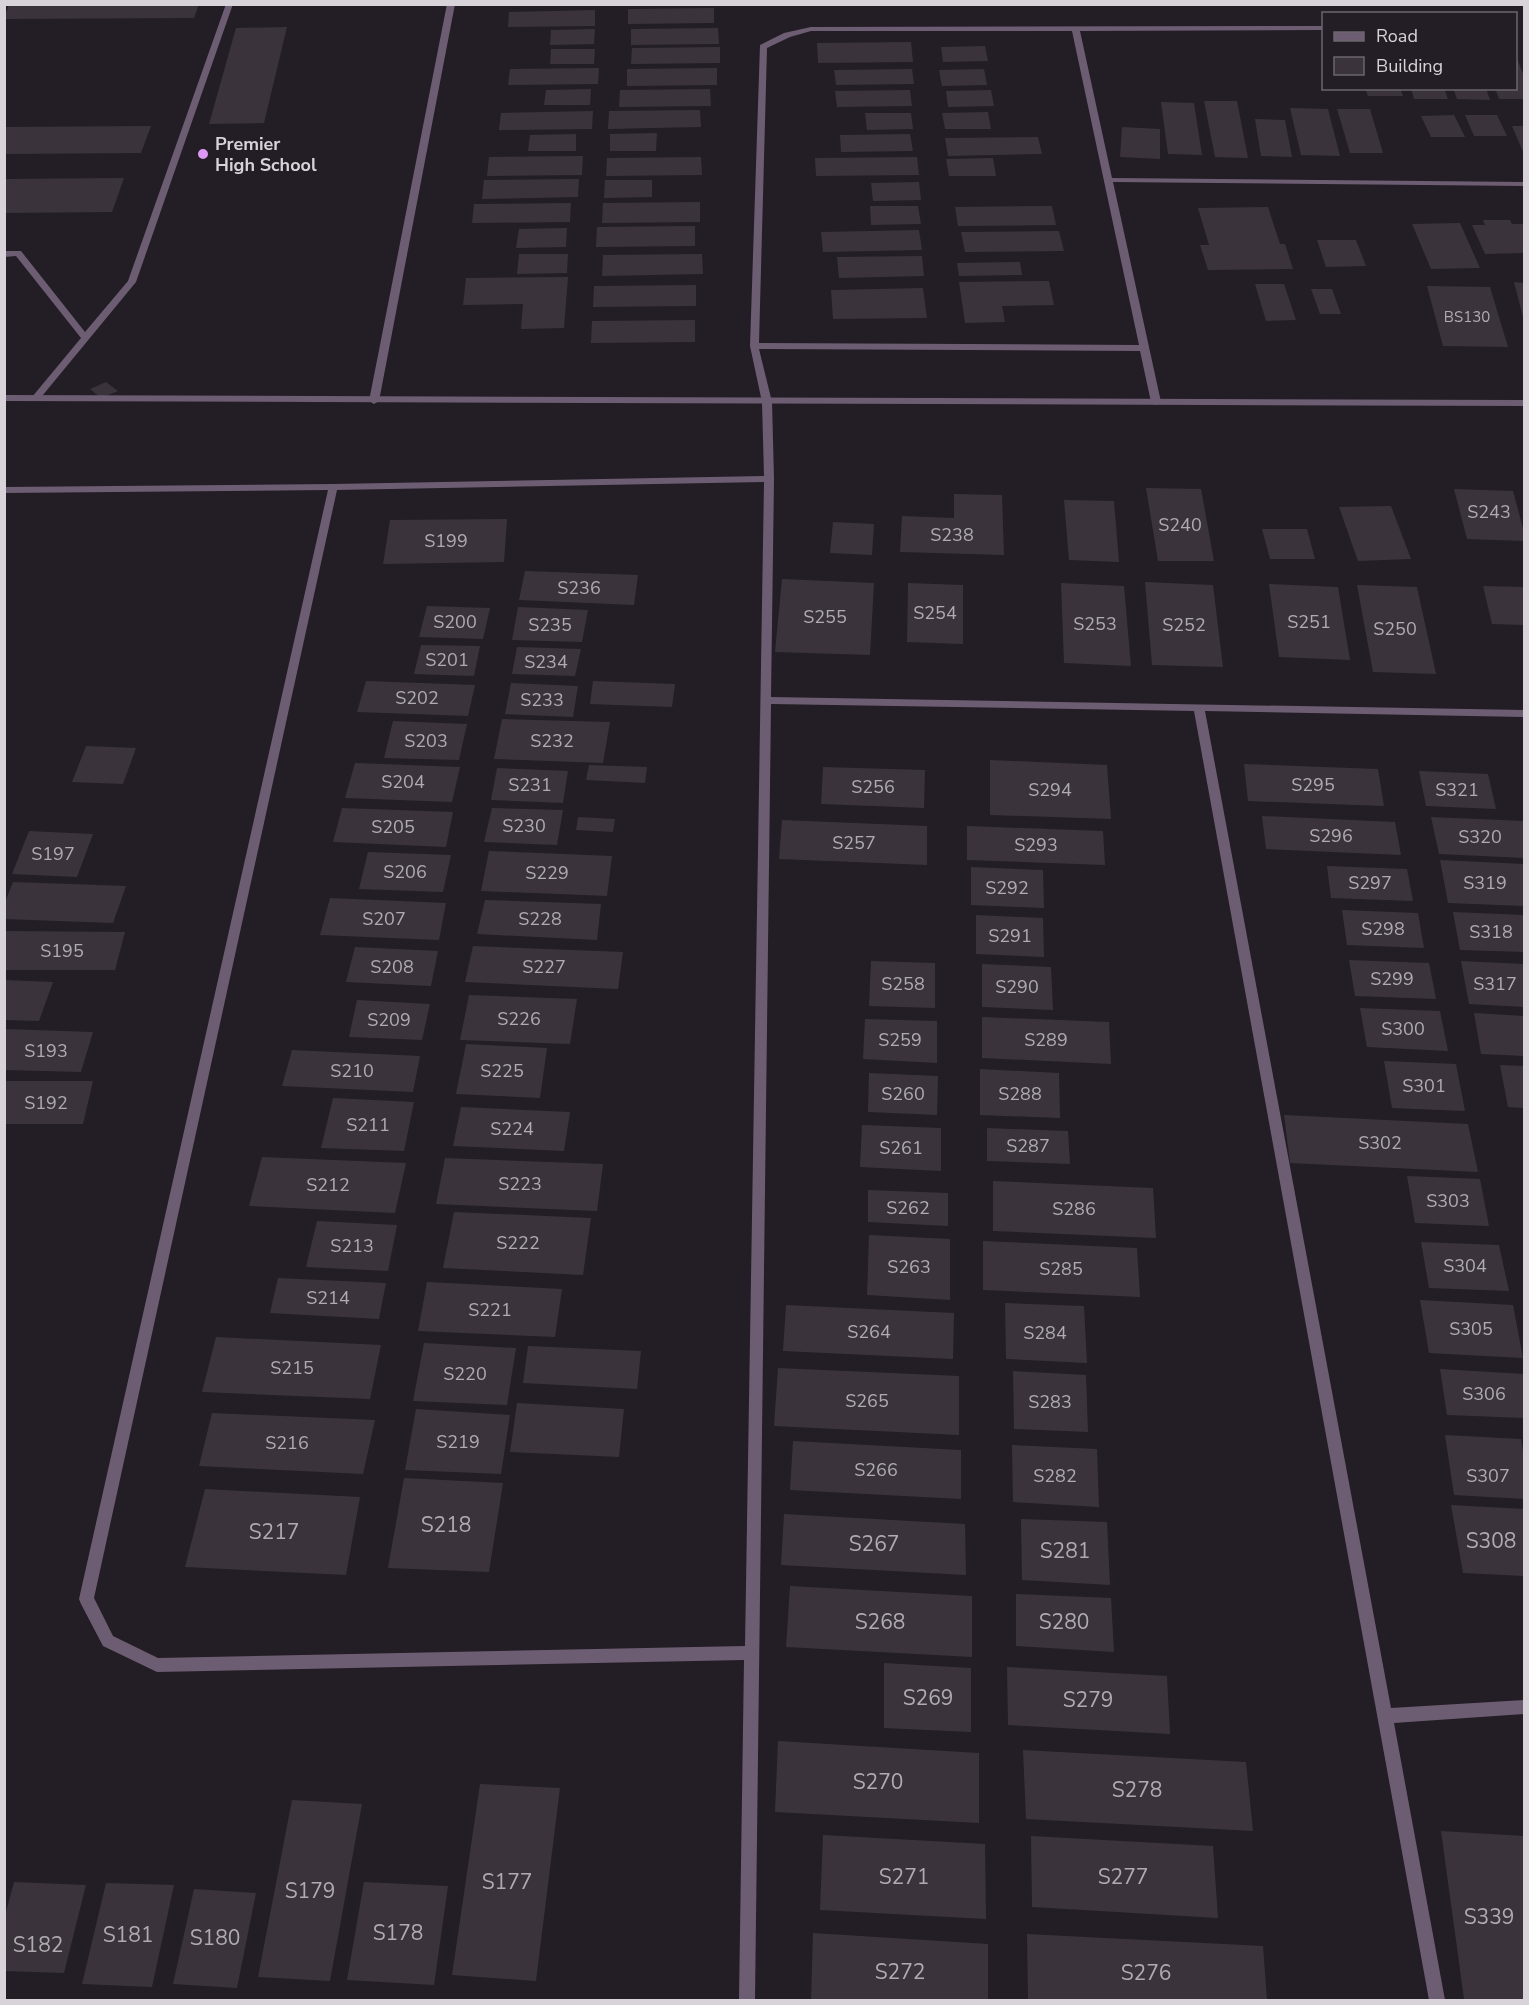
<svg xmlns="http://www.w3.org/2000/svg" width="1529" height="2005" viewBox="0 0 1529 2005" font-family="'Nunito Sans',sans-serif">
<style>
.building{fill:#3a333c}
.lines{fill:none;stroke-linecap:round;stroke-linejoin:round}
.service{fill:#6d5d73;fill-rule:evenodd}
.minor{fill:#6d5d73;fill-rule:evenodd}
.tertiary{fill:#6d5d73;fill-rule:evenodd}
.poi-dot{fill:#dd99f3;stroke:#231d25;stroke-width:2}
.labels{text-anchor:middle;stroke-width:5;stroke-linejoin:round;paint-order:stroke}
.far-number-label{font-size:15px;fill:#b0abb1}
.far-poi-label{font-size:18px;font-weight:bold;fill:#d7d3d8;stroke:#231d25;text-anchor:start}
.number-label{font-size:18px;fill:#b0abb1}
.near-number-label{font-size:21px;fill:#b0abb1}
</style>
<rect width="100%" height="100%" fill="#231d25"/>
<path class="building" d="M9 4H199L194 18 4 19Z
M714 8V23L628 24V9Z
M595 10V26L508 27 509 12Z
M287 27 264 123 209 124 236 28Z
M718 28 719 44 631 45V29Z
M595 29 594 44 550 45 551 30Z
M911 42 913 62 818 63 817 43Z
M985 46 988 61 943 62 941 47Z
M720 47V63L631 64 632 48Z
M551 49H595L594 64H550Z
M1516 56 1524 76V99H1499L1495 88H1516Z
M599 68 598 84 508 85 510 69Z
M717 68V85L627 86V69Z
M912 69 914 84 836 85 834 70Z
M984 69 987 85 942 86 939 70Z
M1365 88H1400L1403 96H1368Z
M1411 88H1444L1448 99H1414Z
M1453 88H1486L1490 100 1457 99Z
M591 89 590 105H544L546 90Z
M710 89 711 106 619 107 620 90Z
M910 90 912 106 837 107 835 91Z
M991 90 994 106 948 107 946 91Z
M1204 101H1237L1248 158 1215 157Z
M1161 102 1194 103 1202 155 1168 154Z
M1290 108 1328 109 1340 156 1301 155Z
M1337 109H1370L1383 153H1350Z
M700 110 701 127 608 129 609 111Z
M593 111 592 129 499 130 501 113Z
M988 112 991 129H945L942 113Z
M865 113H911L913 129 867 130Z
M1454 115 1465 137H1431L1421 116Z
M1465 115H1497L1507 136H1474Z
M1255 119 1285 120 1292 157 1261 156Z
M151 126 141 153 4 154V127Z
M1512 126H1524V154Z
M1122 127 1160 129V159L1120 157Z
M657 133 656 151H610V134Z
M576 134V151H528L530 135Z
M910 134 913 151 841 152 840 135Z
M1038 137 1042 154 948 156 945 138Z
M583 156 582 175 487 176 489 157Z
M701 157 702 175 606 176 607 158Z
M917 157 919 175 816 176 815 158Z
M993 158 996 176H949L946 159Z
M124 178 112 212 4 213V179Z
M579 179 578 197 482 199 484 180Z
M605 180H652V197L604 198Z
M919 182 921 200 873 201 871 183Z
M700 202V222L602 223 603 203Z
M571 203 570 222 472 223 474 204Z
M870 206H918L921 224 871 225Z
M1052 206 1056 225 958 226 955 207Z
M1268 207 1280 244H1285L1293 269 1208 270 1200 245H1209L1198 208Z
M1483 220H1510L1512 224H1524V253L1485 254 1472 225H1485Z
M1460 223 1480 268 1431 269 1412 224Z
M695 226V246L596 247 597 227Z
M567 228 566 247 516 248 519 229Z
M919 230 922 250 823 252 821 232Z
M1059 231 1064 251 965 252 961 232Z
M1317 240H1356L1366 266 1326 267Z
M519 254H568L567 273 517 274Z
M702 254 703 274 602 276 603 255Z
M922 256 924 276 839 278 837 257Z
M1020 262 1022 275 959 276 957 263Z
M568 277 564 328 521 329 523 304 463 305 466 278Z
M1049 281 1054 305 1002 306 1005 322 965 323 959 282Z
M1514 282 1524 283V321Z
M1255 284H1284L1296 320 1266 321Z
M696 285V306L593 307 594 286Z
M1427 286 1490 287 1508 347 1443 346Z
M923 288 927 318 833 319 831 290Z
M1311 289H1332L1341 314H1320Z
M695 320V342L591 343 592 321Z
M106 382 118 391 101 398 90 389Z
M1146 488 1201 489 1214 561H1158Z
M1454 489 1513 491 1524 532V541L1467 539Z
M954 494 1002 495 1004 555 900 552 902 516 954 518Z
M1064 500 1114 501 1119 562 1069 560Z
M1391 506 1411 559 1358 561 1339 507Z
M507 519 504 562 383 564 390 520Z
M833 522 874 524 872 555 830 553Z
M1262 529H1307L1315 559H1270Z
M525 571 638 575 634 605 519 600Z
M782 579 874 583 870 655 775 652Z
M1145 582 1213 585 1223 667 1152 665Z
M908 583 963 585V644L907 642Z
M1061 583 1124 586 1131 666 1064 663Z
M1269 584 1338 587 1350 660 1279 657Z
M1357 585 1417 587 1436 674 1373 672Z
M1483 586 1524 587V625L1492 624Z
M427 606 490 608 483 639 419 637Z
M518 607 588 610 582 642 512 640Z
M421 645 480 646 474 676 414 674Z
M517 647 581 649 575 676 512 674Z
M366 681 475 685 468 716 357 712Z
M593 681 675 684 672 707 590 704Z
M511 683 578 686 573 717 505 714Z
M502 719 610 722 603 763 494 759Z
M393 721 467 724 459 760 384 758Z
M86 746 136 748 123 784 72 782Z
M990 760 1107 765 1111 819 990 815Z
M355 763 460 767 452 802 345 798Z
M1244 764 1378 769 1384 806 1248 801Z
M589 765 647 767 645 783 586 780Z
M823 767 925 770 924 808 821 804Z
M497 768 568 771 563 803 491 800Z
M1419 771 1488 774 1496 809 1426 806Z
M342 808 453 812 446 847 333 842Z
M492 808 563 810 557 845 484 842Z
M1262 816 1395 822 1401 855 1266 849Z
M578 817 615 819 613 832 576 830Z
M1431 817 1524 821V858L1439 854Z
M782 820 927 826V865L779 859Z
M967 826 1103 831 1105 865 967 860Z
M29 831 93 834 77 877 12 874Z
M489 851 612 856 607 896 481 891Z
M368 852 451 855 443 892 359 889Z
M1440 860 1524 864V906L1448 903Z
M1327 866 1407 869 1413 901 1331 898Z
M971 867 1043 870 1044 908 971 905Z
M13 882 126 886 113 923 4 919V905Z
M330 898 446 903 439 940 320 935Z
M485 900 601 904 597 940 477 934Z
M1342 910 1418 913 1424 948 1347 945Z
M1453 912 1524 915V952L1460 950Z
M976 915 1043 918 1044 957 976 954Z
M4 931 125 932 115 970H4Z
M473 946 623 952 618 989 465 982Z
M355 947 438 951 431 986 346 982Z
M1349 960 1429 963 1436 999 1355 996Z
M871 961 935 963V1008L869 1006Z
M1461 961 1524 964V1007L1469 1004Z
M982 964 1051 967 1053 1010 982 1007Z
M5 980 53 982 39 1021 5 1020Z
M469 995 577 999 570 1044 460 1040Z
M357 1000 430 1004 422 1040 349 1037Z
M1360 1008 1440 1011 1448 1051 1367 1047Z
M1474 1013 1524 1016V1056L1481 1054Z
M982 1017 1109 1022 1111 1064 982 1058Z
M865 1019 937 1021V1063L863 1059Z
M4 1029 93 1032 81 1072 4 1070Z
M466 1044 547 1048 540 1098 456 1094Z
M292 1050 420 1056 413 1092 282 1086Z
M1384 1061 1456 1064 1465 1111 1392 1108Z
M1500 1065 1524 1066V1108L1508 1107Z
M980 1069 1059 1073 1060 1118 980 1115Z
M869 1073 938 1076 937 1115 868 1112Z
M4 1081H93L83 1124H4Z
M333 1098 414 1102 404 1151 321 1148Z
M461 1107 570 1112 564 1151 453 1146Z
M1284 1115 1468 1124 1478 1172 1290 1163Z
M862 1125 941 1128V1171L860 1167Z
M987 1128 1068 1131 1070 1164 987 1161Z
M262 1157 406 1163 395 1213 249 1206Z
M445 1158 603 1164 597 1211 436 1204Z
M1407 1176 1480 1179 1489 1226 1415 1223Z
M993 1181 1153 1188 1156 1238 993 1231Z
M868 1190 948 1193V1226L868 1222Z
M454 1212 591 1218 583 1275 443 1268Z
M317 1221 397 1225 388 1271 306 1267Z
M869 1235 950 1239V1300L867 1295Z
M983 1241 1137 1248 1140 1297 983 1290Z
M1421 1242 1499 1245 1509 1291 1429 1288Z
M278 1278 386 1283 379 1319 270 1313Z
M427 1282 562 1289 555 1337 418 1331Z
M1420 1300 1513 1305 1523 1358 1429 1353Z
M1005 1303 1084 1306 1087 1363 1006 1359Z
M786 1305 954 1313 953 1359 783 1351Z
M216 1337 381 1345 370 1399 202 1392Z
M424 1343 516 1348 507 1405 413 1401Z
M528 1346 641 1351 637 1389 523 1383Z
M778 1368 959 1376V1435L774 1426Z
M1440 1369 1524 1374V1418L1447 1415Z
M1013 1371 1086 1375 1088 1432 1014 1429Z
M517 1403 624 1409 619 1457 510 1452Z
M416 1409 510 1415 501 1474 405 1470Z
M212 1413 375 1420 363 1474 199 1466Z
M1445 1435 1521 1439 1524 1457V1499L1454 1495Z
M793 1441 961 1450V1499L790 1490Z
M1012 1445 1097 1449 1099 1507 1013 1502Z
M404 1478 503 1483 489 1572 388 1568Z
M205 1489 360 1497 346 1575 185 1567Z
M1451 1505 1524 1509V1576L1463 1573Z
M784 1514 965 1524 966 1575 781 1565Z
M1021 1519 1107 1522 1110 1585 1022 1580Z
M790 1586 972 1596V1657L786 1647Z
M1016 1594 1111 1598 1114 1652 1016 1646Z
M884 1663 971 1668V1732L884 1728Z
M1007 1667 1167 1676 1170 1734 1008 1725Z
M778 1741 979 1753V1823L775 1812Z
M1023 1750 1246 1762 1253 1831 1026 1819Z
M480 1784 560 1788 536 1981 452 1975Z
M292 1800 362 1804 330 1981 258 1977Z
M1441 1831 1524 1836V2000L1464 1999Z
M823 1835 985 1844 986 1919 820 1910Z
M1031 1836 1213 1846 1218 1918 1032 1907Z
M14 1882 86 1885 64 1973 4 1971V1919Z
M364 1882 448 1886 434 1985 347 1980Z
M106 1883 174 1885 152 1987 82 1984Z
M194 1889 256 1893 237 1988 173 1984Z
M813 1933 988 1944V2000H811Z
M1027 1934 1263 1946 1267 2000H1028Z"/>
<g class="lines">
<path class="service" d="M226 4H233L136 282 38 401H32V397L81 338 16 256 4 257V251H21L85 332 128 281Z"/>
<path class="minor" d="M447 4H455L379 401 374 404 369 401Z
M1324 26V30L1080 31 1112 178 1524 182V186L1113 182 1161 402 1156 405 1151 402 1140 351 759 349 772 402 774 479 771 697 1524 710V717L1205 711 1391 1708 1524 1700V1714L1394 1723 1445 2000H1429L1194 711 771 704 755 2000H739L744 1660 157 1672 103 1646 81 1604 79 1599 328 490 4 493V487L333 484 764 476 762 402 750 346 760 45 784 33 811 27ZM811 31H1072L1139 345 759 343 767 48 790 37ZM764 482 745 1646 158 1658 113 1636 94 1598 337 490Z"/>
<path class="tertiary" d="M4 395 1524 400V406L4 401Z"/>
</g>
<circle class="poi-dot" cx="203" cy="154" r="6"/>
<g class="labels">
<g class="far-number-label">
<text x="1467" y="322">BS130</text>
</g>
<g class="far-poi-label">
<text x="215" y="150">Premier<tspan x="215" dy="21">High School</tspan></text>
</g>
<g class="number-label">
<text x="1489" y="518">S243</text>
<text x="1180" y="531">S240</text>
<text x="952" y="541">S238</text>
<text x="446" y="547">S199</text>
<text x="579" y="594">S236</text>
<text x="935" y="619">S254</text>
<text x="825" y="623">S255</text>
<text x="455" y="628">S200</text>
<text x="1309" y="628">S251</text>
<text x="1095" y="630">S253</text>
<text x="550" y="631">S235</text>
<text x="1184" y="631">S252</text>
<text x="1395" y="635">S250</text>
<text x="447" y="666">S201</text>
<text x="546" y="668">S234</text>
<text x="417" y="704">S202</text>
<text x="542" y="706">S233</text>
<text x="426" y="747">S203</text>
<text x="552" y="747">S232</text>
<text x="403" y="788">S204</text>
<text x="530" y="791">S231</text>
<text x="1313" y="791">S295</text>
<text x="873" y="793">S256</text>
<text x="1050" y="796">S294</text>
<text x="1457" y="796">S321</text>
<text x="524" y="832">S230</text>
<text x="393" y="833">S205</text>
<text x="1331" y="842">S296</text>
<text x="1480" y="843">S320</text>
<text x="854" y="849">S257</text>
<text x="1036" y="851">S293</text>
<text x="53" y="860">S197</text>
<text x="405" y="878">S206</text>
<text x="547" y="879">S229</text>
<text x="1370" y="889">S297</text>
<text x="1485" y="889">S319</text>
<text x="1007" y="894">S292</text>
<text x="384" y="925">S207</text>
<text x="540" y="925">S228</text>
<text x="1383" y="935">S298</text>
<text x="1491" y="938">S318</text>
<text x="1010" y="942">S291</text>
<text x="62" y="957">S195</text>
<text x="392" y="973">S208</text>
<text x="544" y="973">S227</text>
<text x="1392" y="985">S299</text>
<text x="903" y="990">S258</text>
<text x="1495" y="990">S317</text>
<text x="1017" y="993">S290</text>
<text x="519" y="1025">S226</text>
<text x="389" y="1026">S209</text>
<text x="1403" y="1035">S300</text>
<text x="900" y="1046">S259</text>
<text x="1046" y="1046">S289</text>
<text x="46" y="1057">S193</text>
<text x="352" y="1077">S210</text>
<text x="502" y="1077">S225</text>
<text x="1424" y="1092">S301</text>
<text x="903" y="1100">S260</text>
<text x="1020" y="1100">S288</text>
<text x="46" y="1109">S192</text>
<text x="368" y="1131">S211</text>
<text x="512" y="1135">S224</text>
<text x="1380" y="1149">S302</text>
<text x="1028" y="1152">S287</text>
<text x="901" y="1154">S261</text>
<text x="520" y="1190">S223</text>
<text x="328" y="1191">S212</text>
<text x="1448" y="1207">S303</text>
<text x="908" y="1214">S262</text>
<text x="1074" y="1215">S286</text>
<text x="518" y="1249">S222</text>
<text x="352" y="1252">S213</text>
<text x="1465" y="1272">S304</text>
<text x="909" y="1273">S263</text>
<text x="1061" y="1275">S285</text>
<text x="328" y="1304">S214</text>
<text x="490" y="1316">S221</text>
<text x="1471" y="1335">S305</text>
<text x="869" y="1338">S264</text>
<text x="1045" y="1339">S284</text>
<text x="292" y="1374">S215</text>
<text x="465" y="1380">S220</text>
<text x="1484" y="1400">S306</text>
<text x="867" y="1407">S265</text>
<text x="1050" y="1408">S283</text>
<text x="458" y="1448">S219</text>
<text x="287" y="1449">S216</text>
<text x="876" y="1476">S266</text>
<text x="1055" y="1482">S282</text>
<text x="1488" y="1482">S307</text>
</g>
<g class="near-number-label">
<text x="446" y="1532">S218</text>
<text x="274" y="1539">S217</text>
<text x="1491" y="1548">S308</text>
<text x="874" y="1551">S267</text>
<text x="1065" y="1558">S281</text>
<text x="880" y="1629">S268</text>
<text x="1064" y="1629">S280</text>
<text x="928" y="1705">S269</text>
<text x="1088" y="1707">S279</text>
<text x="878" y="1789">S270</text>
<text x="1137" y="1797">S278</text>
<text x="904" y="1884">S271</text>
<text x="1123" y="1884">S277</text>
<text x="507" y="1889">S177</text>
<text x="310" y="1898">S179</text>
<text x="1489" y="1924">S339</text>
<text x="398" y="1940">S178</text>
<text x="128" y="1942">S181</text>
<text x="215" y="1945">S180</text>
<text x="38" y="1952">S182</text>
<text x="900" y="1979">S272</text>
<text x="1146" y="1980">S276</text>
</g>
</g>
<rect width="1529" height="2005" fill="none" stroke="#d7d3d8" stroke-width="12"/>
<rect x="1322" y="12" width="195" height="78" fill="#231d25" stroke="#6b666d" stroke-width="1.5"/>
<rect x="1334" y="32" width="30" height="9" fill="#6d5d73" stroke="#6b666d" stroke-width="1.5"/>
<text x="1376" y="42" font-size="18" fill="#d7d3d8">Road</text>
<rect x="1334" y="57" width="30" height="18" fill="#3a333c" stroke="#6b666d" stroke-width="1.5"/>
<text x="1376" y="72" font-size="18" fill="#d7d3d8">Building</text>
</svg>
